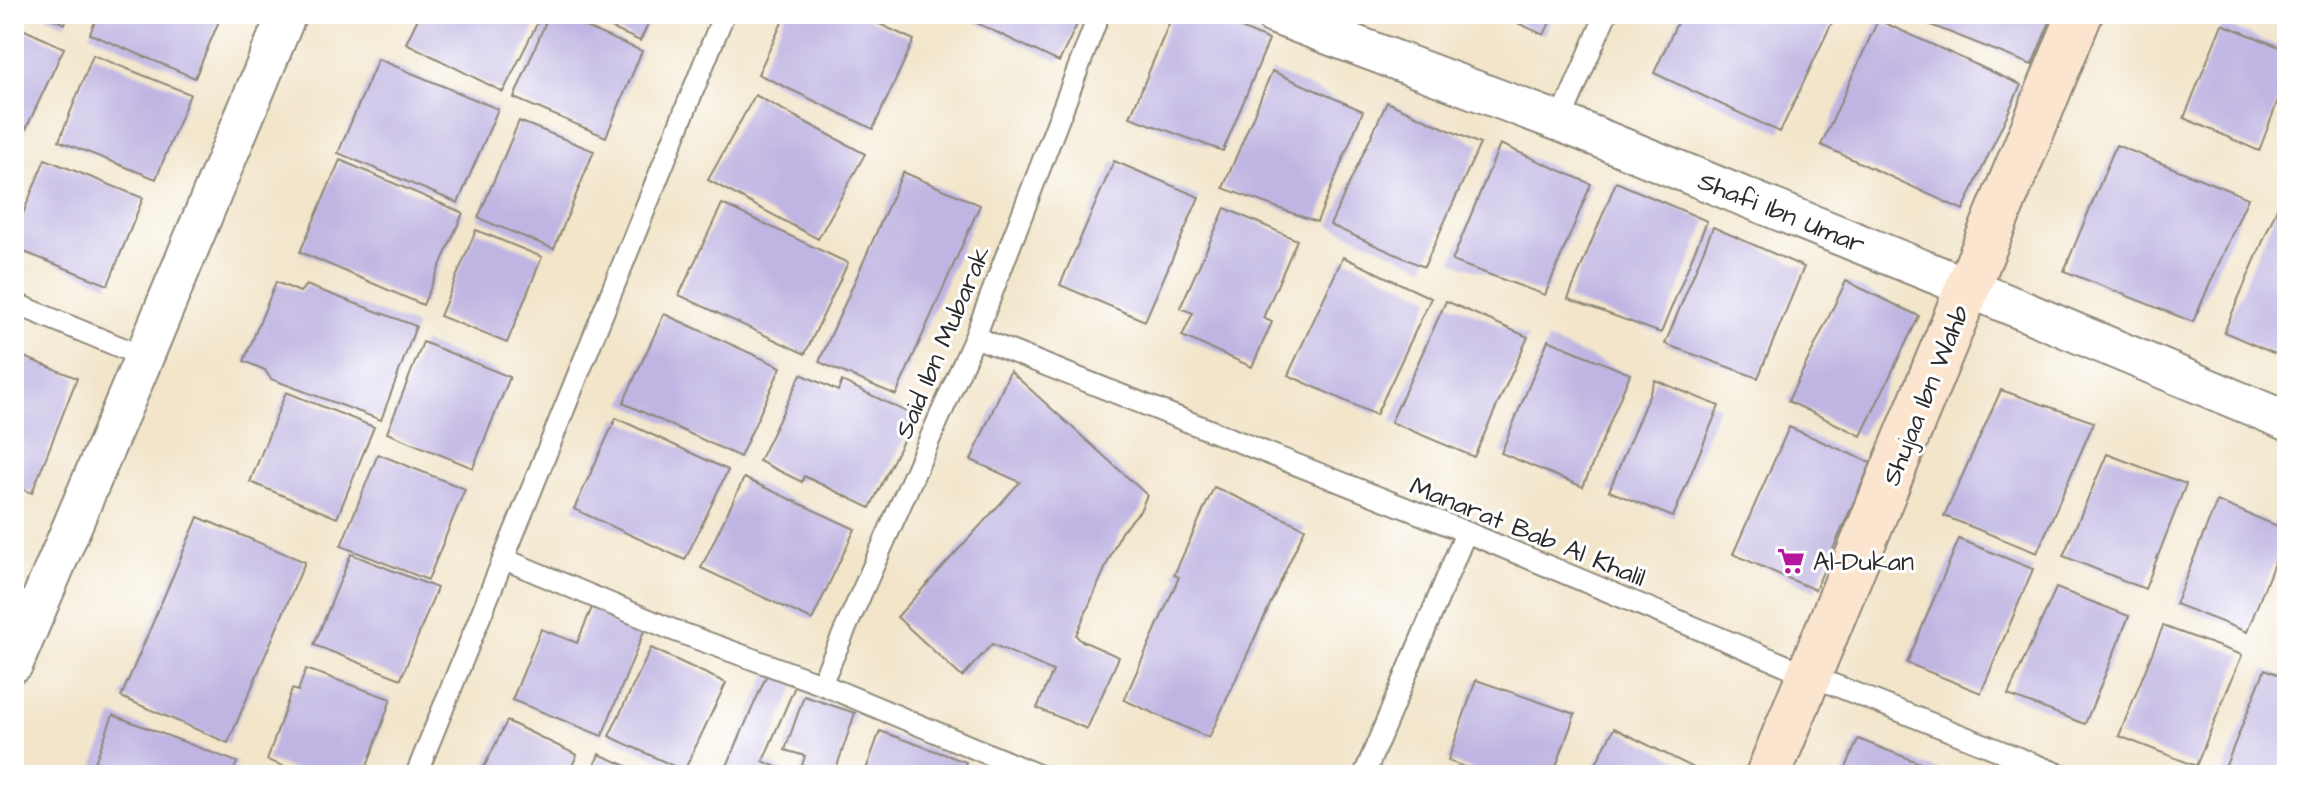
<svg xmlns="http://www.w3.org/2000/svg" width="2301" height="789" viewBox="0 0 2301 789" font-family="'Architects Daughter',sans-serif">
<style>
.building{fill:#c0b5e2}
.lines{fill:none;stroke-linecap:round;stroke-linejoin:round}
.lane-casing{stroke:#8e887a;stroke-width:24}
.street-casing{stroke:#8e887a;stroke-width:42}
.secondary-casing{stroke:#8e887a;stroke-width:48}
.lane{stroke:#fff;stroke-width:20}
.street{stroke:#fff;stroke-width:38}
.secondary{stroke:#fce5cf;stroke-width:44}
.labels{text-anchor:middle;stroke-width:6;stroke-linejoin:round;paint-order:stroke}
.street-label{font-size:26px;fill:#2b2b2b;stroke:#fff}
.poi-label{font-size:26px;fill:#2b2b2b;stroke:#fff;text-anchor:start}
</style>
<rect width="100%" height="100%" fill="#fff"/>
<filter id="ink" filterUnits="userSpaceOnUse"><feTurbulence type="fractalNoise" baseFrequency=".0125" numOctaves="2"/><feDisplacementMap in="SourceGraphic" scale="16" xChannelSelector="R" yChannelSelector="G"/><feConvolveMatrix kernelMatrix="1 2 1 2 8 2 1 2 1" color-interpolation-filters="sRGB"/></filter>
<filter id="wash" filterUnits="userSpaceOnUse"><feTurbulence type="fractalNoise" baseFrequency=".006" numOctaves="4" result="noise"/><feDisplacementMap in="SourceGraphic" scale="32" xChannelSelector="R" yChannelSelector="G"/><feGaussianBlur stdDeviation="1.8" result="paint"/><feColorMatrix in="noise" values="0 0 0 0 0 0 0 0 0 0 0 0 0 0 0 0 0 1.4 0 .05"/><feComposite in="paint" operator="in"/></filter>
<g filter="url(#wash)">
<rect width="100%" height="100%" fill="#f2e5ca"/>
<g id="blocks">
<path class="building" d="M42 14H69L65 24Z
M98 14H222L195 78 90 34Z
M420 14H542L503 92 406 43Z
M549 14H554L642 51 606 137 514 98Z
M580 14H653L640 41Z
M786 14H858L914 40 873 129 758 74Z
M958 14H1082L1059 62Z
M1173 14H1209L1269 40 1223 151 1130 117Z
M1498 14H1554L1544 35Z
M1681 14H1836L1780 132 1654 73Z
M1903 14H2053L2032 65Z
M1878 20 2021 85 1963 210 1821 145Z
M2222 24 2287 50V76L2259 151 2184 118Z
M14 25 64 48 25 131 14 126Z
M93 55 190 94 156 179 59 141Z
M378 59 498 109 458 203 338 153Z
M1272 71 1363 111 1317 222 1223 188Z
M755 95 865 154 818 239 708 180Z
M1387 102 1480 144 1424 267 1330 225Z
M519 121 594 151 554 249 478 218Z
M14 143 23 147 14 169Z
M1500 144 1591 184 1545 295 1452 261Z
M2116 145 2248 198 2193 322 2064 271Z
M45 159 143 198 108 285 14 248V236Z
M340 160 463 213 423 305 300 252Z
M1114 161 1199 197 1145 321 1060 285Z
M903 172 980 205 896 395 819 362Z
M1616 182 1707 221 1661 333 1568 299Z
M722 204 848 263 805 354 679 295Z
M2278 206 2287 209V359L2224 332Z
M1225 208 1297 240 1263 318 1272 322 1252 367 1182 336 1193 313 1180 308Z
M1713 227 1804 267 1758 378 1665 344Z
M476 230 542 257 507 343 440 316Z
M1343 257 1431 298 1376 415 1288 375Z
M1846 281 1919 316 1861 436 1788 401Z
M276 282 300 292 306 285 416 326 381 420 271 379 265 370 244 361Z
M1446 301 1528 337 1474 457 1391 422Z
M664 314 781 367 740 457 623 403Z
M1548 340 1630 374 1583 487 1501 453Z
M423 342 510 377 473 468 387 433Z
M14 353 77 378 32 493 14 486Z
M1010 371 1147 495 1140 511 1121 532 1076 635 1080 640 1119 657 1087 729 1037 708 1053 671 992 644 962 677 897 617 1020 482 971 460Z
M801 374 838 391 842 381 915 416 870 508 804 476 802 482 759 461Z
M1655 380 1719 406 1673 517 1609 491Z
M2001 390 2094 422 2037 553 1944 516Z
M286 392 374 427 337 518 250 482Z
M616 418 728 470 685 560 574 509Z
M1789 427 1871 463 1815 590 1733 554Z
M378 454 465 489 428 580 341 546Z
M2107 454 2186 484 2145 589 2063 556Z
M744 478 855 529 812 620 701 568Z
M1214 487 1305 528 1209 738 1124 700 1179 577 1174 575Z
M2217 501 2287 530 2247 632 2175 604Z
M198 517 305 562 228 743 121 697Z
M1959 539 2033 569 1981 693 1907 663Z
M351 554 437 588 401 679 314 645Z
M2056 588 2129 616 2085 724 2008 695Z
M593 605 646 626 602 736 512 700 541 629 577 643Z
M2163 626 2242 655 2196 766 2119 736Z
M651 648 726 683 684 771 609 736Z
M306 669 391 699 364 775H308L267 760 292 689 298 691Z
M2265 669 2287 678V775H2222Z
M768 672 796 684 763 761 783 770 780 775H723Z
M1476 680 1575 714 1553 775H1487L1448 761Z
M804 696 855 713 834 775H799L805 756 785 750Z
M113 715 237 762 232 775H90Z
M507 721 577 755 568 775H480Z
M1614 728 1708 775H1590Z
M880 731 966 762 961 775H864Z
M1858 739 1951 775H1843Z
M599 754 648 775H590Z"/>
</g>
</g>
<g filter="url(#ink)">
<use href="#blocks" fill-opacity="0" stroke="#8e887a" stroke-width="2"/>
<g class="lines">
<g class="lane-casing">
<path id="lane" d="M1560 122 1606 14
M14 303 144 357
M975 337 1466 532 1809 675 2061 775
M504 559 673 630 821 684 1038 775
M821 684 975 337 1099 14
M416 775 724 14
M1364 775 1466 532"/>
</g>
<g class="street-casing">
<path id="street" d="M1273 14 1560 122 1969 288 2287 421
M14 663 144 357 287 14"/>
</g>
<g class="secondary-casing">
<path id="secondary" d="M1768 775 2080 14"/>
</g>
<use href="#lane" class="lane"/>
<use href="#street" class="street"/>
<use href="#secondary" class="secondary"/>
</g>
</g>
<defs>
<g id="supermarket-bare" transform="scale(2.16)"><path d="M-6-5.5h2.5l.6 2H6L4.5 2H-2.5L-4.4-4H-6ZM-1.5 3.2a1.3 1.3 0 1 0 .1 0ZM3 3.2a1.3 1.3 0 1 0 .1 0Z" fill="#b5179e" stroke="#fff" stroke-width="2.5" paint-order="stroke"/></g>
</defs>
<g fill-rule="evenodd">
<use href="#supermarket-bare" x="1791" y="561"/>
</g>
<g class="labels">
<g class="street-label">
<text transform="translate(1782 212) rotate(22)" y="9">Shafi Ibn Umar</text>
<text transform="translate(942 342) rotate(-67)" y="9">Said Ibn Mubarak</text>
<text transform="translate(1925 395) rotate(-68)" y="9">Shujaa Ibn Wahb</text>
<text transform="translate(1528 531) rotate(22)" y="9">Manarat Bab Al Khalil</text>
</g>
<g class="poi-label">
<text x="1813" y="570">Al-Dukan</text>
</g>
</g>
<rect width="2301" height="789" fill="none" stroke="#fff" stroke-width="48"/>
</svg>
